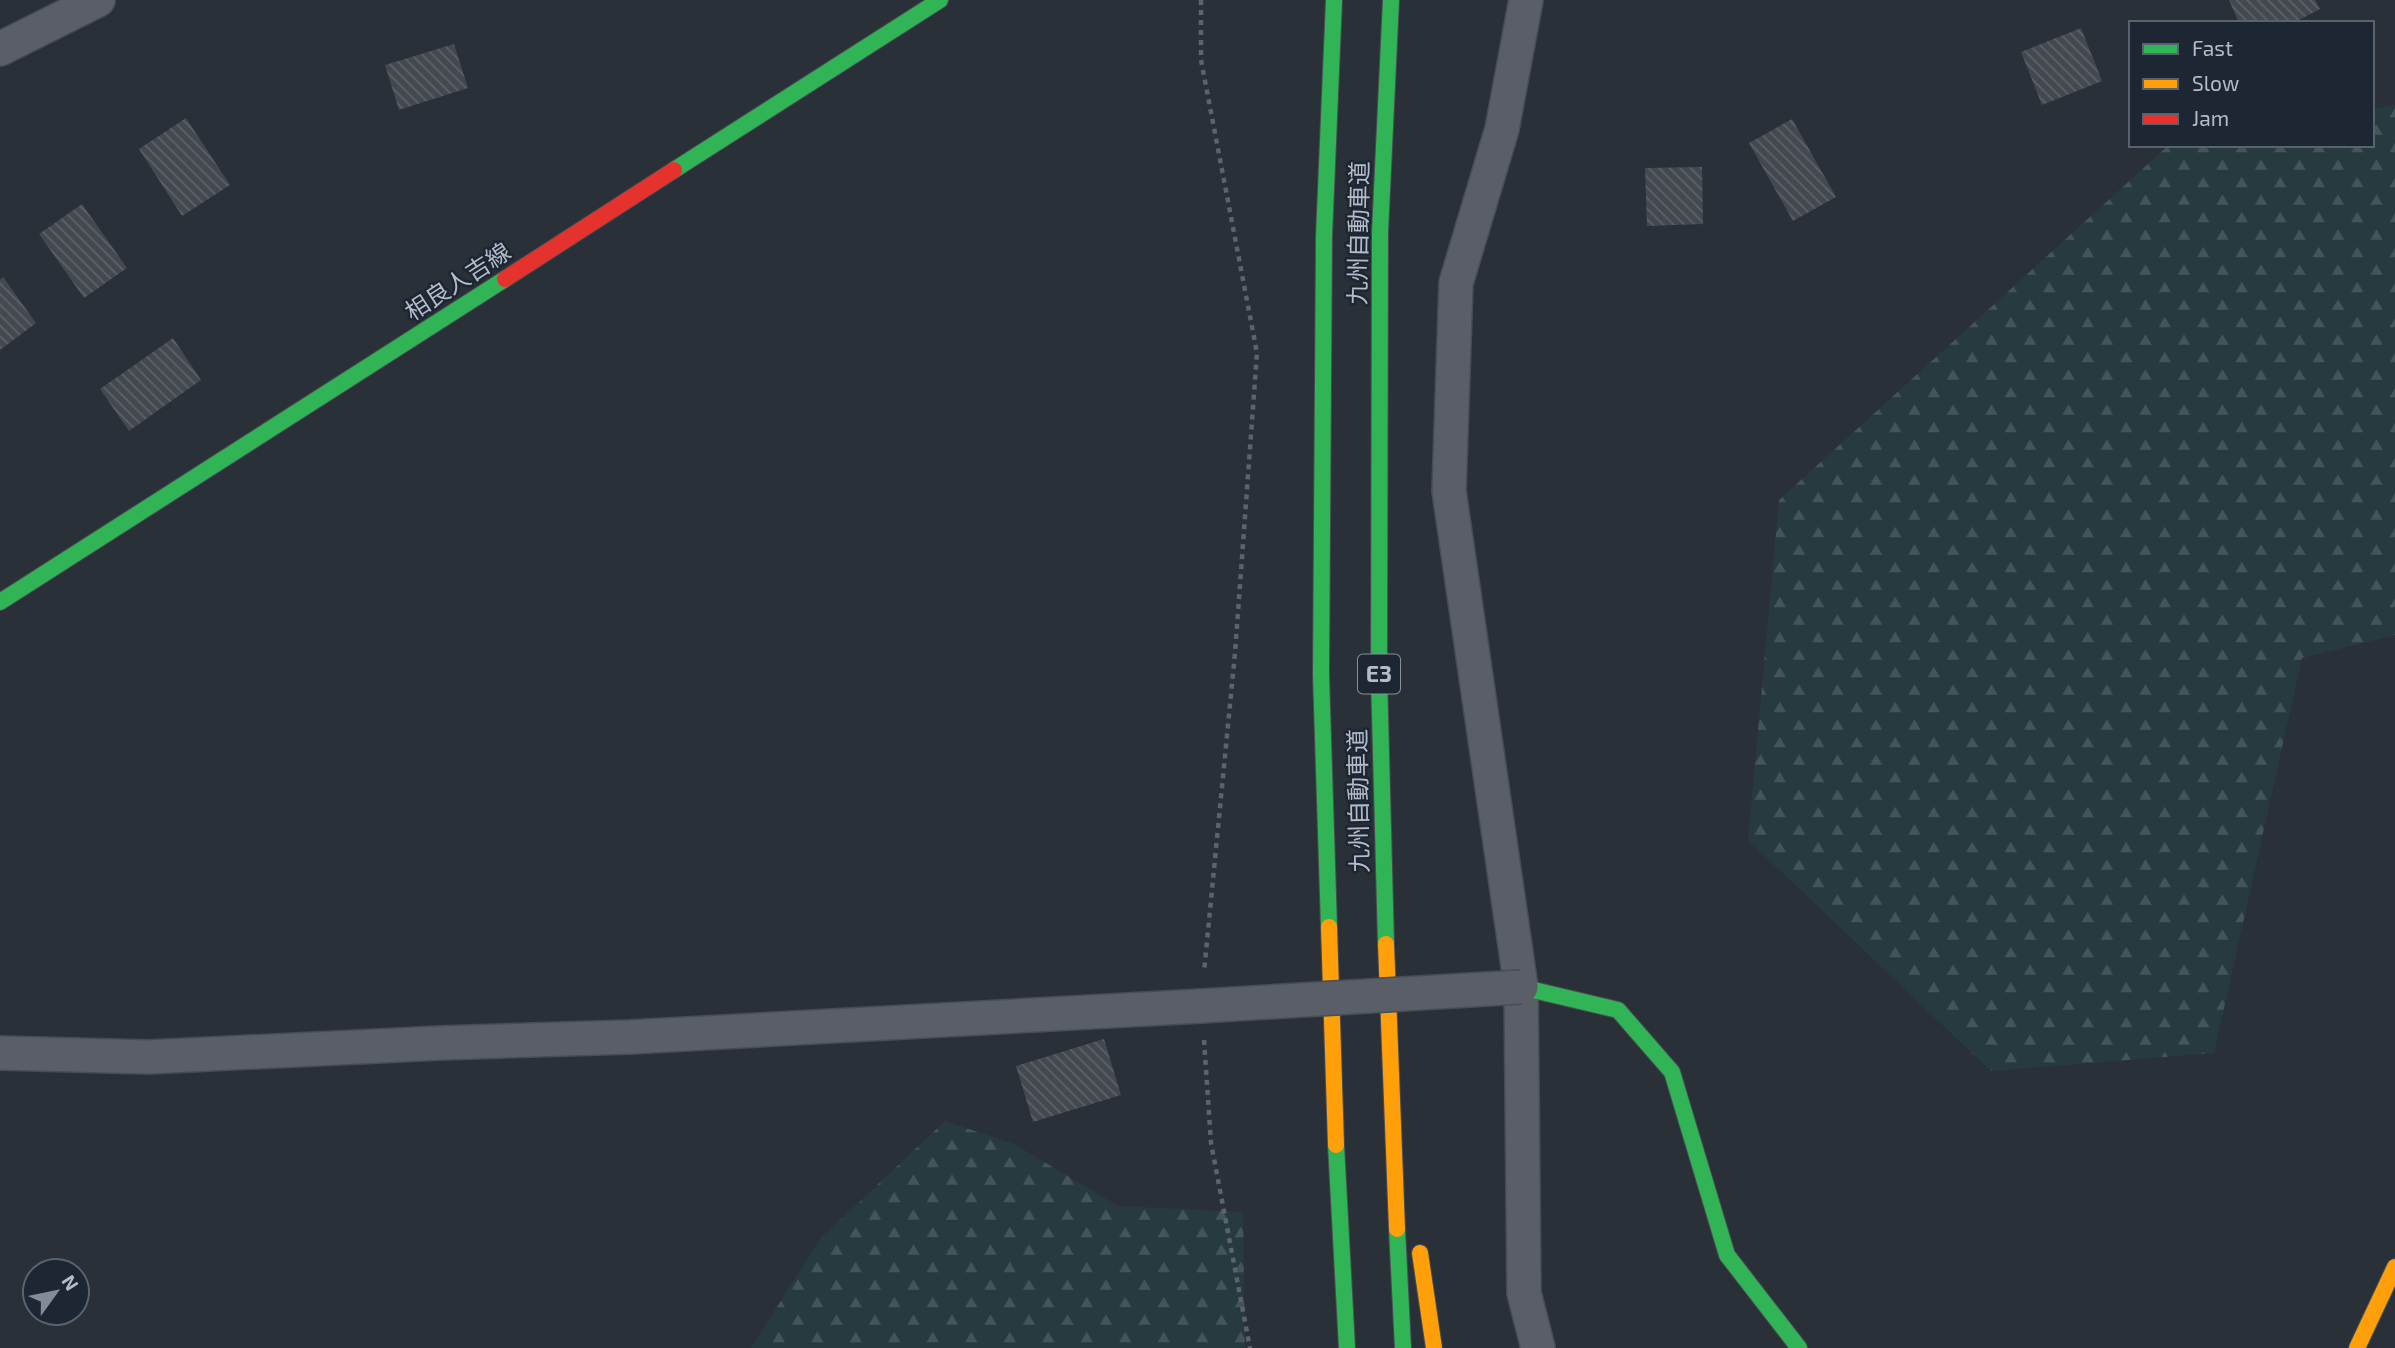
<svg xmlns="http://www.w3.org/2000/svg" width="2395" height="1348" viewBox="0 0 2395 1348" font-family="'Exo 2','Noto Sans JP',sans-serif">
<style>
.forest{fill:url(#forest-firs)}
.building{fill:url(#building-back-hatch)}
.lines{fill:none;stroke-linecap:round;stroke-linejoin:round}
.street-casing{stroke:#484c53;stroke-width:36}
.fast-casing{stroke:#484c53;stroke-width:18}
.slow-casing{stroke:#484c53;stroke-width:18}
.jam-casing{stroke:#484c53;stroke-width:18}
.path{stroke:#5d636a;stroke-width:4.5;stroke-dasharray:5 5;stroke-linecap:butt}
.street{stroke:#5a5e66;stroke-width:33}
.fast{stroke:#30b455;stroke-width:16}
.slow{stroke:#ff9f0a;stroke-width:16}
.jam{stroke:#e5322d;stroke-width:16}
.street-bridge-casing{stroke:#484c53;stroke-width:36;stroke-linecap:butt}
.street-bridge{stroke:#5a5e66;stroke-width:33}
.labels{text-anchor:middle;stroke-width:5;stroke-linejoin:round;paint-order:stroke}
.shield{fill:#1d2633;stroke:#878f9c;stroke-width:2}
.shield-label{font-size:23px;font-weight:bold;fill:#b4bcc9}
.street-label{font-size:24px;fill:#b4bcc9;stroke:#1d2633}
</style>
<defs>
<pattern id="forest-firs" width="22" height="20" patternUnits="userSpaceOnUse" patternTransform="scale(1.75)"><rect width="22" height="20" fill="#273a3e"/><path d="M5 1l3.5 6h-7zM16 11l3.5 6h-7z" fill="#445559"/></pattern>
<pattern id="building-back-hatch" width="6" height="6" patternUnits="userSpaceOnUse" patternTransform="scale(1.75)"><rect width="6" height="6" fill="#444950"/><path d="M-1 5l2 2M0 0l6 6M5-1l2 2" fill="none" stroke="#5d6168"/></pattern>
</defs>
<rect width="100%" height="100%" fill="#2a3038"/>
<path class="forest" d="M2395 105V635L2302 658 2214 1053 1991 1071 1748 840 1779 500 2169 145H2372V109Z
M945 1121 1014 1144 1118 1206 1243 1212 1245 1348H751L820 1239Z"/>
<path class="building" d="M2229 0H2315L2320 9 2293 23H2239Z
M2081 28 2102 81 2042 105 2021 52Z
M454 44 468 88 399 110 385 65Z
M186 118 230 185 182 216 139 149Z
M1792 119 1836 197 1793 221 1749 143Z
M1702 167 1703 224 1647 226 1645 168Z
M82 204 127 268 84 298 39 234Z
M3 277 36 323 0 350V280Z
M173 338 201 380 129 431 100 389Z
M1104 1039 1121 1095 1033 1122 1016 1066Z"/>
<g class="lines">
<g class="street-casing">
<path id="street" d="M1526 0 1502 129 1456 283 1449 491 1521 987 1524 1293 1538 1348
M0 49 98 0
M0 1053 148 1057 440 1043 630 1037 1201 1006"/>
</g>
<g class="fast-casing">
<path id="fast" d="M674 170 940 0
M0 602 505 279
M1329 927 1321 675 1324 236 1334 0
M1386 944 1379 676 1380 232 1391 0
M1521 987 1618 1010 1672 1072 1727 1255 1799 1348
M1336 1145 1347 1348
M1397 1229 1403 1348"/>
</g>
<g class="slow-casing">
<path id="slow" d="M1329 927 1336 1145
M1386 944 1397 1229
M1420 1253 1434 1348
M2357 1348 2395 1267"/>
</g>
<g class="jam-casing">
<path id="jam" d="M505 279 674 170"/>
</g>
<path class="path" d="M1201 0V60L1257 353 1235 653 1204 972
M1204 1040 1211 1143 1250 1348"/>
<use href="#street" class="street"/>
<use href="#fast" class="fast"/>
<use href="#slow" class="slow"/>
<use href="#jam" class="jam"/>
<g class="street-bridge-casing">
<path id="street-bridge" d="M1201 1006 1521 987"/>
</g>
<use href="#street-bridge" class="street-bridge"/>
</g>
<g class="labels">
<rect class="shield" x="1358" y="654.5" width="42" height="39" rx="5"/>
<g class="shield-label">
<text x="1379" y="682">E3</text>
</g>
<g class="street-label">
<text transform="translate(1359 233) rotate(-89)" y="8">九州自動車道</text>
<text transform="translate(458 282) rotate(-33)" y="8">相良人吉線</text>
<text transform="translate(1359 801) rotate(-91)" y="8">九州自動車道</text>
</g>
</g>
<rect x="2129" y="21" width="245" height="126" fill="#1d2633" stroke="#59626f" stroke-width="2"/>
<rect x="2143" y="44" width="35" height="10" fill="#30b455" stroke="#59626f" stroke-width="2"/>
<text x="2192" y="56" font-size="21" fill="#b4bcc9">Fast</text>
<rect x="2143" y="79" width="35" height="10" fill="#ff9f0a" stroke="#59626f" stroke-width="2"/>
<text x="2192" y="91" font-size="21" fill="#b4bcc9">Slow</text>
<rect x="2143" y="114" width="35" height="10" fill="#e5322d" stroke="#59626f" stroke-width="2"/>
<text x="2192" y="126" font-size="21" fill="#b4bcc9">Jam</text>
<g transform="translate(56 1292) rotate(57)"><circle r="33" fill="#1d2633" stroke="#59626f" stroke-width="2"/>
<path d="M0-5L12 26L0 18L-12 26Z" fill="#848b96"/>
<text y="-10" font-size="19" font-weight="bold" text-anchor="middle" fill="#b4bcc9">N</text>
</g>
</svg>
